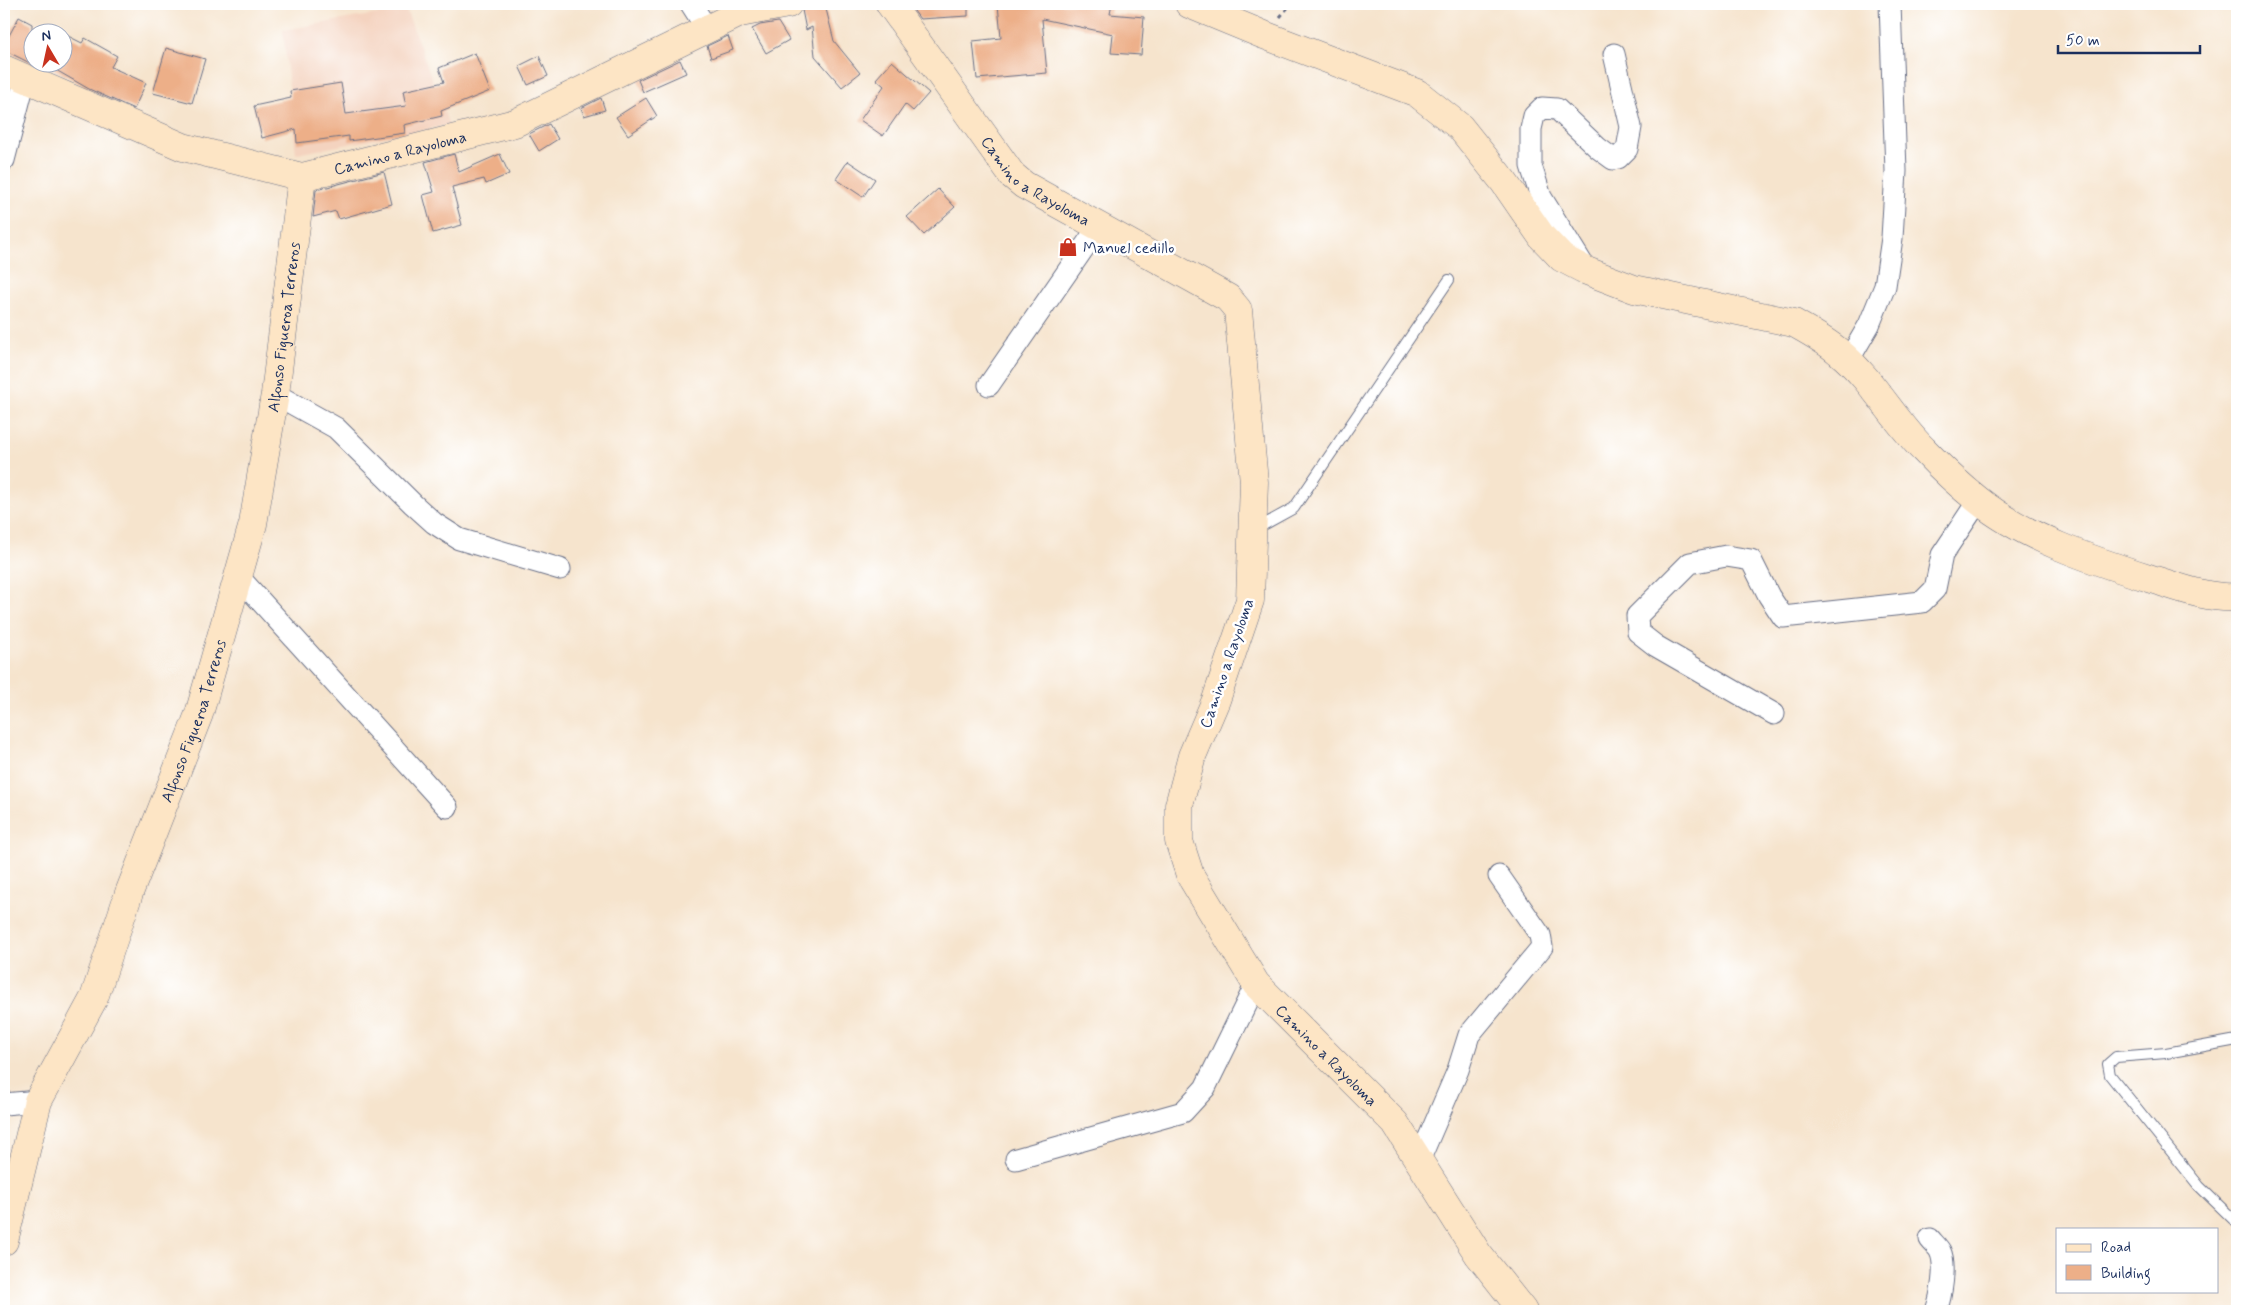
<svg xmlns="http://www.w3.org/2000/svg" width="2241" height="1315" viewBox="0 0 2241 1315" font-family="Mynerve,sans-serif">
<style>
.built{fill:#f4d3bf}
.building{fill:#edaf88}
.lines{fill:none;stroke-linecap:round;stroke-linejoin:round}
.lane-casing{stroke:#686e85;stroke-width:12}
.street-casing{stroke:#686e85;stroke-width:23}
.secondary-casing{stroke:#686e85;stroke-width:29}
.path{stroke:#686e85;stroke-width:3;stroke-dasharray:4 4;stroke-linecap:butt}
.lane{stroke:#fff;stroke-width:10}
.street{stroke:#fff;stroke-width:21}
.secondary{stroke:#fde5c5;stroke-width:28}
.labels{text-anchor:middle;stroke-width:5;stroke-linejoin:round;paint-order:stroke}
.street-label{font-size:16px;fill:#1b2f5e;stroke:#fff}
.poi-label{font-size:16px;fill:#1b2f5e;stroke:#fff;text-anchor:start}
</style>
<rect width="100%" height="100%" fill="#fff"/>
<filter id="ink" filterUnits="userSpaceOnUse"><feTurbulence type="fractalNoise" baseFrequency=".02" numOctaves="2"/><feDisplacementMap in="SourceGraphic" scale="10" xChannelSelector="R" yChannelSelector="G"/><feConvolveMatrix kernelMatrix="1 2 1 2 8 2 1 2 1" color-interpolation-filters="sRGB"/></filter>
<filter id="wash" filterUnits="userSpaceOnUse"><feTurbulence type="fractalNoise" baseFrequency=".0096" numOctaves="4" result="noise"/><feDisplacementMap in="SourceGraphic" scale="20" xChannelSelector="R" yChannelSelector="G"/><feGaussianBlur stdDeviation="1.12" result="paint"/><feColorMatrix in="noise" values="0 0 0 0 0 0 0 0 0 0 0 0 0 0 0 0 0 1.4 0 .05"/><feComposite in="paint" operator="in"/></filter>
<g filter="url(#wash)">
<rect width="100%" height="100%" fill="#f6e4cd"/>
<path class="built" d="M406 9 449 125 296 154 283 30Z"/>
<g id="blocks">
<path class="building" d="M914 4H968V16L920 19 914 11Z
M998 4H1112L1110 14 1144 17 1141 55 1111 53 1113 34 1042 19 1047 73 977 79 973 41 1001 38Z
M825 5 834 41 860 73 842 87 815 56 812 27 806 30 802 10Z
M19 17 32 24V64L4 50V45Z
M778 22 789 40 766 53 752 29 760 25Z
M62 33 82 43 85 38 117 56 111 67 146 83 134 109 89 89 42 62H62Z
M728 36 733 50 711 58 707 46Z
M166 48 205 59 192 103 153 93Z
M475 53 490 91 441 111 442 116 404 125 405 133 349 141V136L297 143 296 129 262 138 254 106 291 98 290 91 341 83 346 114 406 106 403 91 444 82 439 68Z
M539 56 548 76 528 85 519 66Z
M680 60 686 73 643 92 638 80Z
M892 61 929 93 913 111 905 104 883 136 860 120 884 86 876 79Z
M601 98 605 110 584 116 581 108Z
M646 98 657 116 628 135 616 117Z
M549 124 558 139 539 151 529 134Z
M454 154 459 172 500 154 509 174 486 184 484 179 452 187 462 225 433 233 423 195 434 192 425 162Z
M848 161 875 179 863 197 836 179Z
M384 172 392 204 339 219 336 211 313 217 316 190Z
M938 189 955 207 924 235 907 217Z"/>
</g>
</g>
<g filter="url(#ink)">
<use href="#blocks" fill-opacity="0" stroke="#686e85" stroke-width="1"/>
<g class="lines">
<g class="lane-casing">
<path id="lane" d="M1256 529 1294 508 1449 280
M2237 1040 2166 1053 2116 1057 2108 1064 2110 1075 2199 1186 2237 1223"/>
</g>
<g class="street-casing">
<path id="street" d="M691 4 707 29
M4 160 25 79
M1587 271 1541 197 1531 166V129L1534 116 1542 108 1557 109 1598 148 1613 159 1618 158 1627 149 1631 127 1614 54
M1848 361 1869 325 1885 286 1892 238 1896 171 1890 4
M989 385 1099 226
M275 394 336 428 413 504 434 523 459 539 560 569
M238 576 447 807
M1774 714 1656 646 1638 632 1637 616 1690 563 1726 556 1751 560 1769 596 1783 617 1922 602 1935 589 1942 555 1978 501
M4 1104 38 1101
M1016 1159 1183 1112 1205 1088 1256 984
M1418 1163 1458 1070 1469 1035 1542 947 1540 935 1499 876
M1930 1239C1933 1243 1938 1247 1940 1251 1947 1265 1941 1297 1936 1311"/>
</g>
<g class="secondary-casing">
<g id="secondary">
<path id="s1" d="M890 4 1012 175 1024 185 1228 298 1238 310 1254 482 1250 600 1216 700 1192 756 1179 805V841L1190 875 1256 984 1395 1123 1478 1254 1523 1311"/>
<path d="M1189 4 1264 35 1417 93 1460 127 1504 182 1542 237 1562 258 1587 271 1634 289 1794 323C1810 332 1825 340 1839 352 1872 379 1893 419 1923 449 1940 467 1959 485 1978 500 2025 538 2092 560 2149 578 2178 587 2207 599 2237 597"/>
<path id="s2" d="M4 69 183 147 302 177 515 123 740 13 788 4"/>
<path id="s3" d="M4 1241 38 1101 94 998 129 893 199 714 253 524 275 394 302 177"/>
</g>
</g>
<path class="path" d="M1280 17 1291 4"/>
<use href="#lane" class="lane"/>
<use href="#street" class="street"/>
<use href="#secondary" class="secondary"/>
</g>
</g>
<defs>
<g id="shop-bare" transform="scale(1.5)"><path d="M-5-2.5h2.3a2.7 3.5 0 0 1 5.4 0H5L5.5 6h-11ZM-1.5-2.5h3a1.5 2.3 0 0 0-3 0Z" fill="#c8321e" stroke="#fff" stroke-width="2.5" paint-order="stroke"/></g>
</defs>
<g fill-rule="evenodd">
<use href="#shop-bare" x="1068" y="247"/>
</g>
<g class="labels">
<g class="street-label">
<text dy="6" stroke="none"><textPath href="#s2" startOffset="419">Camino a Rayoloma</textPath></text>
<text dy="6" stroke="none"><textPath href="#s1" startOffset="232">Camino a Rayoloma</textPath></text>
<text dy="6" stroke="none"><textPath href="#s3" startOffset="961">Alfonso Figueroa Terreros</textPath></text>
<text transform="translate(1226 663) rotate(-71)" y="6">Camino a Rayoloma</text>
<text dy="6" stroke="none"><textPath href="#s3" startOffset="556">Alfonso Figueroa Terreros</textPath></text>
<text dy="6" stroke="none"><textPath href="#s1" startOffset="1282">Camino a Rayoloma</textPath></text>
</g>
<g class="poi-label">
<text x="1083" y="253">Manuel cedillo</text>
</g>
</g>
<rect width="2241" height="1315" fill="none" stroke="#fff" stroke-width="20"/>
<rect x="2056" y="1228" width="162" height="65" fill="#ffffff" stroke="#a4acbf"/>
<rect x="2066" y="1244" width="25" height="8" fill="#fde5c5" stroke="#a4acbf"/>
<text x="2101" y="1252" font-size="15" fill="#1b2f5e">Road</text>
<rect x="2066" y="1265" width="25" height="15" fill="#edaf88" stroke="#a4acbf"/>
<text x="2101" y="1278" font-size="15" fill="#1b2f5e">Building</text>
<g transform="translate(48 48) rotate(351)"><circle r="24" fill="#ffffff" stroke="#a4acbf"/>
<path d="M0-4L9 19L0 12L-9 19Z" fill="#c8321e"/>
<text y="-8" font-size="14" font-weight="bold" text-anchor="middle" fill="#1b2f5e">N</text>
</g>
<path d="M2058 45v8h142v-8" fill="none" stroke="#1b2f5e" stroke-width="2.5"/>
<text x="2066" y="45" font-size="15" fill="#1b2f5e" stroke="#ffffff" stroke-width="4" paint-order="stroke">50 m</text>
</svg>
